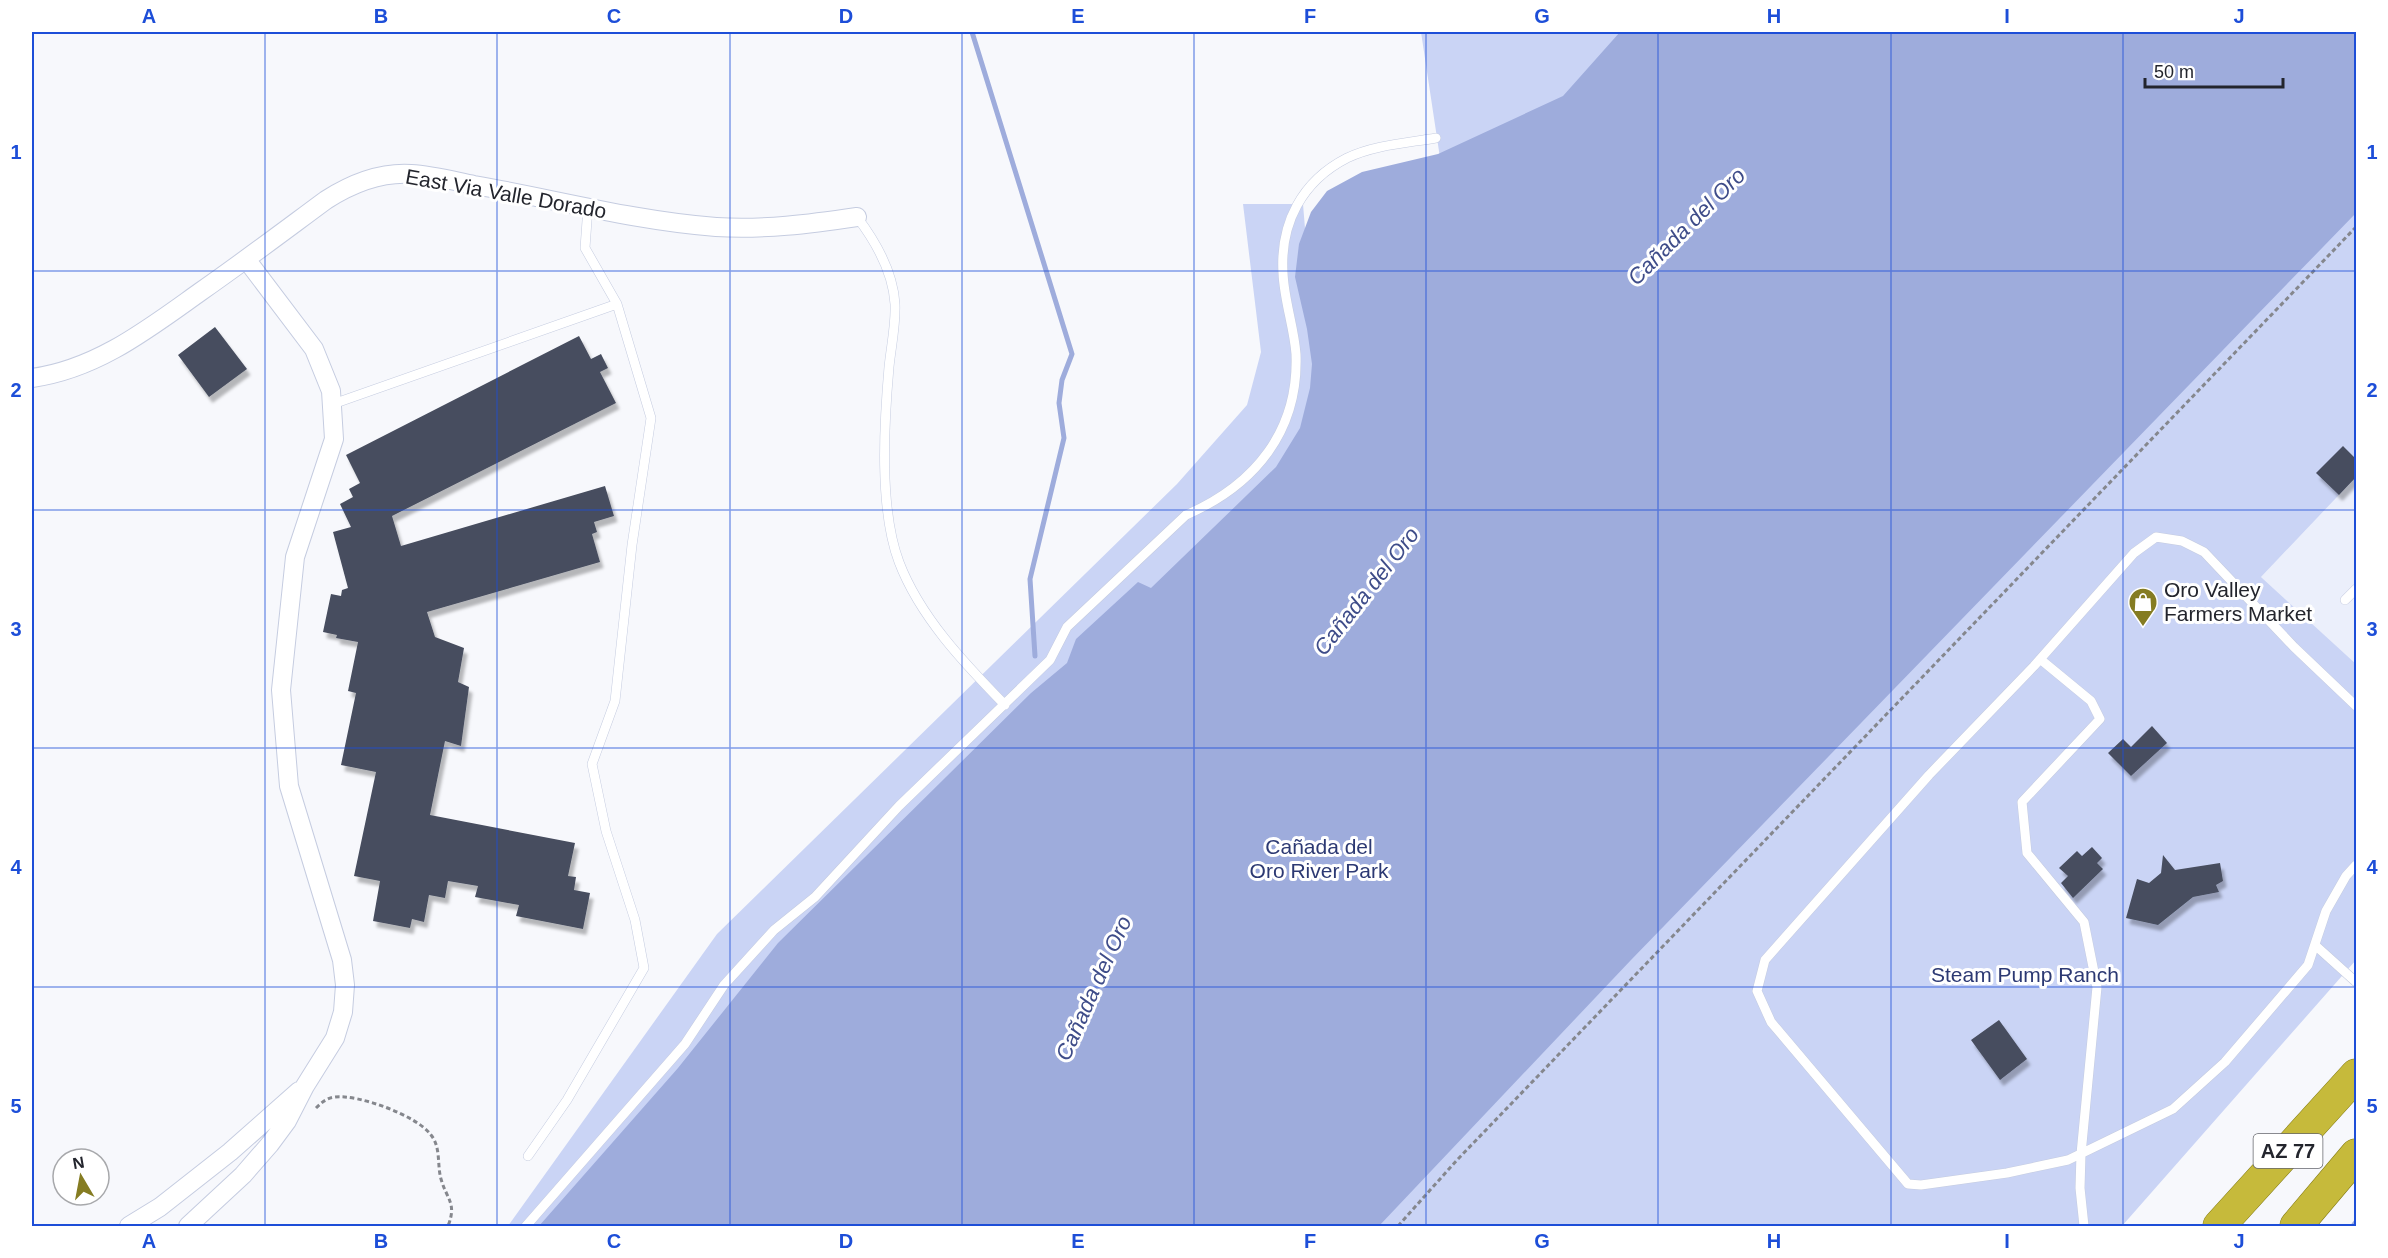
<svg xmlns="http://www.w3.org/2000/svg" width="2388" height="1258" viewBox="0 0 2388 1258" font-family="Arial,sans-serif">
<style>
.built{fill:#ebeffb}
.green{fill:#cad4f5}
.water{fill:#9eacdc}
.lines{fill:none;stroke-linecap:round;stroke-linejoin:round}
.stream{stroke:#9eacdc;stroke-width:5}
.building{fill:#474d5e;filter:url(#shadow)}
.service-casing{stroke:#c5cce0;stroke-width:10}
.minor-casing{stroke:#c5cce0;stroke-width:20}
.trunk-casing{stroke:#847b16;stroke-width:33}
.path{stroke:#85878d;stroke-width:3;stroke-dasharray:4.5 3;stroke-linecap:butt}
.service{stroke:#fff;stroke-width:9}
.minor{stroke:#fff;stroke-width:18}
.trunk{stroke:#c6ba3b;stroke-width:32}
.grid{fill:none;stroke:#1d4ed8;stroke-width:1.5;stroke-opacity:0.55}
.labels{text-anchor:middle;stroke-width:6;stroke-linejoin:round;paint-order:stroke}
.shield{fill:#fff;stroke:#65666c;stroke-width:1.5}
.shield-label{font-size:20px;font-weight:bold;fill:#23252d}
.street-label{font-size:21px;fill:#23252d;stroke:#fff}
.poi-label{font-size:21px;fill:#23252d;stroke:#fff;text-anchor:start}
.park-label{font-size:21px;fill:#2c3973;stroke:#fff}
.water-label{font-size:22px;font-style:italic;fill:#3e4c89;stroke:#fff}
.neatline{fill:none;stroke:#1d4ed8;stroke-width:2}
.grid-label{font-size:20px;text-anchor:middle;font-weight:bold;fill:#1d4ed8}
</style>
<defs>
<filter id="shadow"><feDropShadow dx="3.5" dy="6" stdDeviation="1.5" flood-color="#0004"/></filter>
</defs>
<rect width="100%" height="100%" fill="#f7f8fc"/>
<path class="built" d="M2356 477V664L2261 577Z"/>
<path class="green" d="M1421 32H2356V477L2261 577 2356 664V960L2122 1226H508L717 934 1177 484 1247 405 1261 352 1243 204H1303L1323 447 1463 310Z"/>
<path class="water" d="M1620 32H2356V213L1631 960 1379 1226H539L678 1068 778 943 1031 693 1067 663 1076 639 1138 582 1151 588 1276 467 1300 428 1310 388 1312 364 1307 329 1295 277 1299 244 1311 212 1327 191 1362 172 1438 154 1563 96Z"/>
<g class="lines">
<path class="stream" d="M972 32 1072 354 1062 380 1059 403 1064 438 1030 579 1035 656
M2353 1226 2356 1222"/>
</g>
<path class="building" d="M215 327 247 369 209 397 178 355Z
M579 336 591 359 601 354 608 368 600 372 616 403 392 516 401 546 605 486 614 516 594 522 597 532 592 534 600 562 427 612 435 637 464 648 458 682 469 687 461 746 445 741 430 815 575 843 568 876 576 877 574 890 590 893 583 929 516 916 519 905 475 897 478 886 448 881 445 898 429 895 424 922 412 919 410 928 373 921 380 881 354 876 376 772 341 765 356 693 348 691 358 642 336 638 337 635 323 632 331 594 341 596 342 590 348 588 333 532 351 527 340 504 353 497 349 489 360 483 346 455Z
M2343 446 2356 459V477L2339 495 2316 473Z
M2152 726 2167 743 2131 776 2108 753 2123 739 2131 747Z
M2092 847 2102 858 2097 863 2103 869 2073 898 2061 883 2068 876 2059 868 2077 851 2082 856Z
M2163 855 2175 870 2220 863 2223 881 2216 885 2219 892 2193 897 2158 925 2126 918 2137 879 2149 883 2161 873Z
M1999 1020 2027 1059 2000 1080 1971 1040Z"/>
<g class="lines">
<g class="service-casing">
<path id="service" d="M857 217C876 242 893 271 895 304 896 324 891 347 889 367 884 424 879 509 899 562 920 617 964 663 1005 705
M333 404 617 304
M2345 600 2356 589
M2040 659 2091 701 2100 719 2022 802 2027 853 2084 922 2097 987 2081 1154 2080 1188 2084 1226
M2356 706 2294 647 2204 552 2182 541 2156 537 2134 553 2034 666 1929 775 1765 960 1757 991 1771 1022 1908 1184 1921 1185 2007 1173 2068 1160 2173 1109 2225 1062 2308 965 2326 911 2346 876 2356 865
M2316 946 2356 982
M528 1156 567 1100 644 968 635 920 606 831 592 764 615 701 632 545 651 418 617 304 585 248 588 207
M526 1226 685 1044 724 985 774 930 815 897 899 806 1050 660 1067 627 1186 515C1255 485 1299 431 1296 354 1294 327 1284 300 1283 273 1280 223 1302 181 1347 158 1374 145 1407 143 1436 138"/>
</g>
<g class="minor-casing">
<path id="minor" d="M32 378C97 369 148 329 200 292 243 262 284 231 326 200 351 184 380 172 411 174 432 175 454 181 474 185 554 199 635 221 716 227 763 230 810 224 857 217
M129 1226 160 1207 230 1152 299 1091
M188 1226 243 1175 270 1144 287 1121 305 1086 335 1038 343 1012 345 985 342 960 289 786 281 690 295 557 334 439 331 391 314 349 246 259"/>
</g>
<g class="trunk-casing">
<path id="trunk" d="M2219 1226 2356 1075
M2296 1226 2356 1155"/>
</g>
<path class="path" d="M316 1108C322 1102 327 1098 335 1097 358 1094 418 1116 431 1135 441 1147 437 1165 441 1179 447 1200 457 1203 448 1226
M1398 1226 1457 1160 2356 227"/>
<use href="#service" class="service"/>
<use href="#minor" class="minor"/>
<use href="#trunk" class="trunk"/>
</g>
<path class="grid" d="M265 32V1226M497 32V1226M730 32V1226M962 32V1226M1194 32V1226M1426 32V1226M1658 32V1226M1891 32V1226M2123 32V1226M32 271H2356M32 510H2356M32 748H2356M32 987H2356"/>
<defs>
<g id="shop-pin" transform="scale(1.5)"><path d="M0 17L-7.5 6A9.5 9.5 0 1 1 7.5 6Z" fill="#857c22" stroke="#fff"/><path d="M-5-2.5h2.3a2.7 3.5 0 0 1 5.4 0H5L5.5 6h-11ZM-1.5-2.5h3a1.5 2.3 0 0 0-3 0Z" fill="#fff"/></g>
</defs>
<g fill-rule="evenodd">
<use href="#shop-pin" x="2143" y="602"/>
</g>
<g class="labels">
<rect class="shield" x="2253.5" y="1134" width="69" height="34" rx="4.5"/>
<g class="shield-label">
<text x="2288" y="1158">AZ 77</text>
</g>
<g class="street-label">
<text transform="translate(506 194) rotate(10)" y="7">East Via Valle Dorado</text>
</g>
<g class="poi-label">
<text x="2164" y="597">Oro Valley<tspan x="2164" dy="24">Farmers Market</tspan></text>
</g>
<g class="park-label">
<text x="1319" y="854">Cañada del<tspan x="1319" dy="24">Oro River Park</tspan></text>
<text x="2025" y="982">Steam Pump Ranch</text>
</g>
<g class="water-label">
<text transform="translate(1686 226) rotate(-45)" y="8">Cañada del Oro</text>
<text transform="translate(1366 591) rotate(-52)" y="8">Cañada del Oro</text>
<text transform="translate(1093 988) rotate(-66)" y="8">Cañada del Oro</text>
</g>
</g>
<rect width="2388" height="1258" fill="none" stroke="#ffffff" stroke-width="66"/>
<g transform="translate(81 1177) rotate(350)"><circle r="28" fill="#ffffff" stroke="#a7a8ab" stroke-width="1.5"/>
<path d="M0-4.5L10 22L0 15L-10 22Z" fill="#857c22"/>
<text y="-9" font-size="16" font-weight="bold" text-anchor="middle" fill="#23252d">N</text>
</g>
<path d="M2145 78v9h138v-9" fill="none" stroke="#23252d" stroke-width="3"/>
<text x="2154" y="78" font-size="18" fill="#23252d" stroke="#ffffff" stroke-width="4.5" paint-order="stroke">50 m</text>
<rect x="33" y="33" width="2322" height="1192" class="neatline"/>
<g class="grid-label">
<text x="149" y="23">A</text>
<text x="381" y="23">B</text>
<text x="614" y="23">C</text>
<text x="846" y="23">D</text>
<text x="1078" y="23">E</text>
<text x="1310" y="23">F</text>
<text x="1542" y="23">G</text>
<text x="1774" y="23">H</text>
<text x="2007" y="23">I</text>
<text x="2239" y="23">J</text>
<text x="16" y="159">1</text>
<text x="2372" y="159">1</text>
<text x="16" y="397">2</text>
<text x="2372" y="397">2</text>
<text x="16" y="636">3</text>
<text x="2372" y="636">3</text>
<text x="16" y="874">4</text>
<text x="2372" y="874">4</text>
<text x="16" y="1113">5</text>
<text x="2372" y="1113">5</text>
<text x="149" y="1248">A</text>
<text x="381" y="1248">B</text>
<text x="614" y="1248">C</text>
<text x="846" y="1248">D</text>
<text x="1078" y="1248">E</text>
<text x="1310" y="1248">F</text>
<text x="1542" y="1248">G</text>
<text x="1774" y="1248">H</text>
<text x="2007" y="1248">I</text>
<text x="2239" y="1248">J</text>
</g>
</svg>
